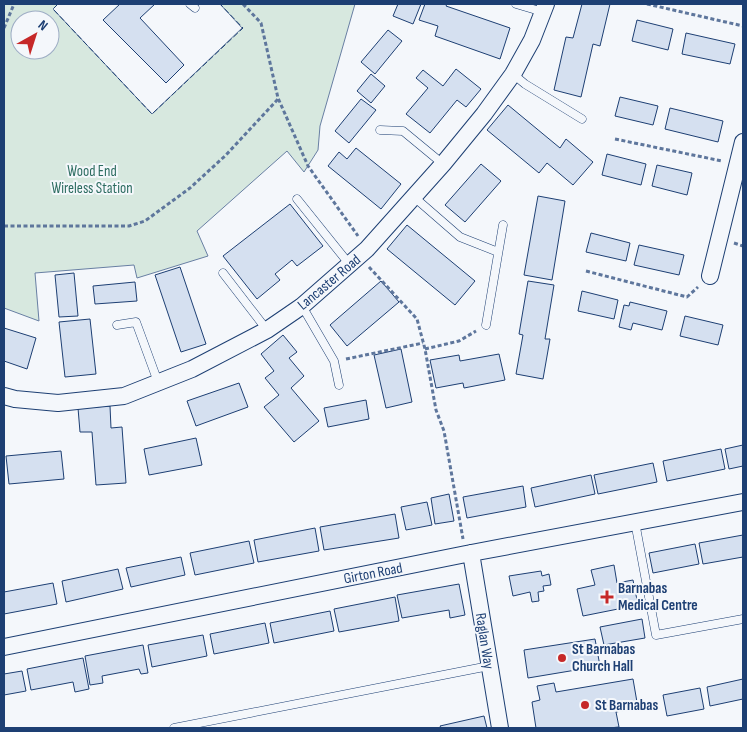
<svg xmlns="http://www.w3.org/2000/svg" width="747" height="732" viewBox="0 0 747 732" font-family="'Sofia Sans Condensed',sans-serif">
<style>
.green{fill:#d7e8df;stroke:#687fa3;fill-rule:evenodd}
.building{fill:#d5e0f0;stroke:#1d3f73}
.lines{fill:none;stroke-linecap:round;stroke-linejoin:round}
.lane-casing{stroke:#1d3f73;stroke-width:9}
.street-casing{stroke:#1d3f73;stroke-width:18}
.path{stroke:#5e769c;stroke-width:3;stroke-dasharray:4 2.5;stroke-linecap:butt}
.lane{stroke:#f4f7fb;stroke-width:8}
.street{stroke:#f4f7fb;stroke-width:16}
.fence{stroke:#1d3f73;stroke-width:1;stroke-dasharray:6 2.5;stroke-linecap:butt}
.poi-dot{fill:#c62828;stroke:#f4f7fb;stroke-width:2}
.labels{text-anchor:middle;stroke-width:4;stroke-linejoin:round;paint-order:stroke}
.park-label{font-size:15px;fill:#2c6c60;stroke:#f4f7fb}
.street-label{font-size:15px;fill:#1d3f73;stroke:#f4f7fb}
.poi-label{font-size:15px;font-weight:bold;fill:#1d3f73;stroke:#f4f7fb;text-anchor:start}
</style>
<rect width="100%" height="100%" fill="#f4f7fb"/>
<path class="green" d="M4 4H58L53 9 152 114 242 28 220 4H355L320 126 318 150 304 172 287 151 197 231 208 256 137 278 134 265 35 273 39 321 4 308ZM20 20H50V50H20Z"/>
<path class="building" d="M120 4H155L140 18 184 65 166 83 103 20Z
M398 4H421L413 24 393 16Z
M425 4H447L446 6 510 28 500 59 435 36 438 26 419 20Z
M582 4H610L600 46 593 44 581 97 554 90 566 37 573 38Z
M637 20 673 29 668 50 632 41Z
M388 30 402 41 375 74 361 62Z
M686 33 735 44 730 64 682 54Z
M456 69 481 89 466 107 457 100 430 133 406 114 428 88 416 78 423 70 443 86Z
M371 74 385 86 371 103 357 91Z
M620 97 658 106 653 125 615 116Z
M361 99 376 110 349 143 335 131Z
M508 105 560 148 566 139 593 162 573 185 547 163 539 173 487 130Z
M670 108 723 121 718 142 665 129Z
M356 148 401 184 381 209 328 166 339 152 347 159Z
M607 154 646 164 641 185 602 175Z
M481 164 501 181 465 222 445 205Z
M657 165 692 173 687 195 652 186Z
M538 196 565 201 552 280 524 275Z
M290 204 323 246 297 266 292 260 275 274 280 280 257 299 223 256Z
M407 225 475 281 455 305 387 249Z
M591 233 630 243 626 261 586 252Z
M639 245 684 255 679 275 634 265Z
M180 267 206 344 181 352 155 275Z
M74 273 78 316 59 317 55 275Z
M381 281 399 302 347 346 330 325Z
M528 281 554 285 545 339H550L543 379 516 374 523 335 519 334Z
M135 282 137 301 95 304 93 286Z
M582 291 618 300 614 319 578 311Z
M630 302 667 311 662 330 633 323 631 330 619 327 624 305 629 306Z
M685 316 723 325 718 345 680 336Z
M90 319 96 374 65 377 59 322Z
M4 328 36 338 27 369 4 361Z
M283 335 297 352 289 358 304 376 291 388 319 421 294 442 264 407 279 395 265 378 274 371 261 354Z
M401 349 412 402 386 408 374 355Z
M499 354 505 380 464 388 463 383 436 388 430 360 459 355 460 361Z
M239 383 248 407 196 426 187 401Z
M366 400 369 419 328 427 324 408Z
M110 406 111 428 122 427 126 483 96 485 92 432H80L78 408Z
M196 438 202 465 149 475 144 449Z
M743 445V466L729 469 725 449Z
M721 449 725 469 667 481 663 461Z
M61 451 64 479 9 484 6 456Z
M653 463 657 482 598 494 594 475Z
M591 475 595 494 535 507 531 488Z
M523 486 526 507 467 518 463 497Z
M449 494 454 521 435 524 431 498Z
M427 502 432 525 406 530 401 507Z
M395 514 399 538 324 550 320 527Z
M315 528 319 551 258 562 254 540Z
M743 535V557L703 564 699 543Z
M249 541 254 563 195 575 190 553Z
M695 544 699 564 653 573 649 553Z
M181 557 185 575 131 587 126 568Z
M614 565 617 583 633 580 638 605 583 616 577 589 595 585 591 570Z
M118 569 123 589 66 602 62 581Z
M541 571 542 576 549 574 551 585 543 586 544 591 538 592 539 601 532 602 530 592 513 596 509 576Z
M53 583 57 604 4 614V592Z
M459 584 465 615 450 618 449 610 402 618 397 595Z
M395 597 399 621 339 632 334 609Z
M330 611 334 631 274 643 270 623Z
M642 619 645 638 604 645 600 627Z
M265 623 269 643 214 654 210 634Z
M203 635 207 656 152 667 148 645Z
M595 639 600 666 528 678 524 650Z
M143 645 148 673 141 674 139 669 102 676 103 683 90 685 85 656Z
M83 658 89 689 75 692 73 682 31 690 27 669Z
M22 671 26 691 4 695V674Z
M633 679 638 708 616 712 619 727 609 728H536L532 702 540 700 537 686 554 683 556 692Z
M743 679V699L710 706 707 687Z
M700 688 704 709 667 716 663 695Z
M484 716 487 728H441L440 726Z"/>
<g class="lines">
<g class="lane-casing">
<path id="lane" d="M190 4 195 8
M516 4 543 12
M513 74 525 84 582 119
M380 130 403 131 443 164
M414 197 460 237 498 252
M297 199 350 265
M223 273 267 330
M302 306 334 361 339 385
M117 325 136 322 158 382
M486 325 503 225
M635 522 656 635 743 619
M174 728 489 666"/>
</g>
<g class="street-casing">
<path id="street" d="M710 276 743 142
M4 396 15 399 58 403 124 396 192 369 267 330 302 306 367 249 443 164 484 114 513 74 532 40 546 4
M471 553 500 728
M4 647 466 554 743 502"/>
</g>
<path class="path" d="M243 4 261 23 278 98 308 166 358 236
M647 4 743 26
M4 28 14 4
M615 139 722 161
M4 226H129L145 221 190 188 226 155 278 99
M734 243 743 246
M369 267 417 319 425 349 436 410 444 431 463 539
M586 271 687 297 698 287
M425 349 459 341 476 331
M346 359 423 343"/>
<use href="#lane" class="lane"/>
<use href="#street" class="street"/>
<path class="fence" d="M58 4 53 9 152 114 243 28 220 4"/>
</g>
<g class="poi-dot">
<path d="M604.5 589.5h5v5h5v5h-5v5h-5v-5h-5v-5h5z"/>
<circle cx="562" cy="658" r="5"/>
<circle cx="585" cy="705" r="5"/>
</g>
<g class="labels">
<g class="park-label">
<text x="92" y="176">Wood End<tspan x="92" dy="17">Wireless Station</tspan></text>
</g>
<g class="street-label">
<text transform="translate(329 282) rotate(-40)" y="5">Lancaster Road</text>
<text transform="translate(373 573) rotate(-11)" y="5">Girton Road</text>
<text transform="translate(485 641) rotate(81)" y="5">Raglan Way</text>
</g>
<g class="poi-label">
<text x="618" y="593">Barnabas<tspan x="618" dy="17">Medical Centre</tspan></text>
<text x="572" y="654">St Barnabas<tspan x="572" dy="17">Church Hall</tspan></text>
<text x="595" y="710">St Barnabas</text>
</g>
</g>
<rect width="747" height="732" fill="none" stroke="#1d3f73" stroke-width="10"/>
<g transform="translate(35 35) rotate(39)"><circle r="24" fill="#f4f7fb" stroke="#9eadc5"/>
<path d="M0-4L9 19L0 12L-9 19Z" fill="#c62828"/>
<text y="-8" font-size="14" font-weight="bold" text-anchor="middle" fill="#1d3f73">N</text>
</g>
</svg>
